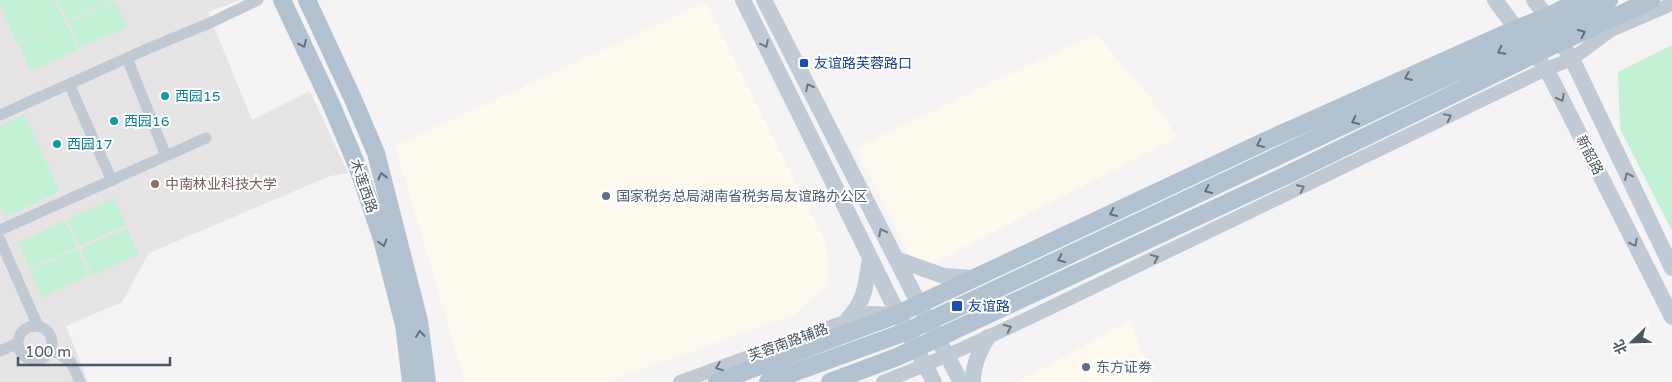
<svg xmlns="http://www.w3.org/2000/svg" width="1672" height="382" viewBox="0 0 1672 382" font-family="'Varela Round','Noto Sans SC',sans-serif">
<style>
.commercial{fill:#fdf9ef}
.education{fill:#e6e4e5}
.green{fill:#c3f1d5}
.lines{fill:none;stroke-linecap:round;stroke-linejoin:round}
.minor{stroke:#c1cad2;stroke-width:11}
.tertiary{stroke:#c1cad2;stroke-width:14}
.secondary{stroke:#c1cbd6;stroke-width:16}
.primary{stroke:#b3c2d1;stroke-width:18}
.oneway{stroke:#64717d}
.oneway2{stroke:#6e7984}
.oneway3{stroke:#6e7983}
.transit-dot{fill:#1a4fb4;stroke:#fff;stroke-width:2}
.culture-dot{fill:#0f9aa8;stroke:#fff;stroke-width:2}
.education-dot{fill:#8d6e63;stroke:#fff;stroke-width:2}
.service-dot{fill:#5c6f8a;stroke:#fff;stroke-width:2}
.labels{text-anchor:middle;stroke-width:4;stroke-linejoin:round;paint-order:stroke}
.transit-label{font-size:14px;fill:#164399;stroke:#fff;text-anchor:start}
.culture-label{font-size:14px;fill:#0d838f;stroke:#fff;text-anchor:start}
.street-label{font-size:14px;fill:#4a5661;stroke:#fff}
.education-label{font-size:14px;fill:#785e54;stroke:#fff;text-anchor:start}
.service-label{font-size:14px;fill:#4e5e75;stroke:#fff;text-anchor:start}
</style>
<rect width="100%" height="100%" fill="#f5f3f3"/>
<path class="commercial" d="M706 2 827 245 828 285 793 315 606 382H465L395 146Z
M1096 34 1147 93 1178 137 918 271 856 148 1064 48Z
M1130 320 1153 382H1018Z"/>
<path class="education" d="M0 0H241L208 12 252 120 310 91 348 173 330 176 149 253 122 302 66 326 88 382H0Z"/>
<path class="green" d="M0 0H55L65 23 18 44 0 4Z
M57 0H114L67 21Z
M115 1 127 27 79 48 68 22Z
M66 23 78 50 31 71 19 45Z
M1672 45V231L1620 129 1618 72Z
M24 115 60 191 6 217 0 204V126Z
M114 198 126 225 79 246 67 220Z
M65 221 77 247 30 269 18 243Z
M127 228 139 254 92 275 80 249Z
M77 249 89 275 42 297 30 271Z"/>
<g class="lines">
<path class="minor" d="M127 58 166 156
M69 84 112 181
M0 115 147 49 212 22 258 0
M0 230 206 138
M0 240 38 326
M18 343a17 17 0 1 1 34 0a17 17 0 1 1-34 0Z
M51 349 71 362 80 382
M0 351 18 343"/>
<path class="tertiary" d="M680 382 869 313 894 314
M883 382C970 348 1053 306 1137 266 1274 201 1410 135 1546 69L1572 59 1611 30 1672 4"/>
<path class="secondary" d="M743 0 898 314 934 382
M764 0 919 304 961 382
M1495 0 1548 72 1672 317
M1534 0 1547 17 1551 28 1572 59 1672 268
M896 259 944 276 975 278
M847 320C866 300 866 284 870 257
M973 382C973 365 979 352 988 337"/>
<path class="primary" d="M282 0 331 104 358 168 382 239 404 325 411 382
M307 0 353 99 376 153 419 321 427 382
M717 382 898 314 1272 138 1516 29 1547 17 1580 0
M768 382 908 331 1609 0
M830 382 897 357 1289 174 1535 54 1651 0"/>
</g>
<defs><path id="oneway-chevron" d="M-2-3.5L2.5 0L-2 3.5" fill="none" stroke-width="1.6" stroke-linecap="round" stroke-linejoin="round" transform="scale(1.25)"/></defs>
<g class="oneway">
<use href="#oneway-chevron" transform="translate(1582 33) rotate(-25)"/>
<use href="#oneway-chevron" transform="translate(303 44) rotate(65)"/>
<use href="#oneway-chevron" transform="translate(1501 51) rotate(153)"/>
<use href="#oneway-chevron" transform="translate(1408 77) rotate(156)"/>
<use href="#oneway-chevron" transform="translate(1355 121) rotate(155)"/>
<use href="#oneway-chevron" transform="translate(1260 144) rotate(155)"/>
<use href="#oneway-chevron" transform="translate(382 176) rotate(-104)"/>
<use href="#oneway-chevron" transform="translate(1208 190) rotate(155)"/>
<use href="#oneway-chevron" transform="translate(1113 213) rotate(155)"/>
<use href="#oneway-chevron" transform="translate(383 243) rotate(75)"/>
<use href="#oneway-chevron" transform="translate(1061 259) rotate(155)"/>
<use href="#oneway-chevron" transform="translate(420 334) rotate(-97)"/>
</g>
<g class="oneway2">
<use href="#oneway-chevron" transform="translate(765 44) rotate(64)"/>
<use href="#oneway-chevron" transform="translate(809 87) rotate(-117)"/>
<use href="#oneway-chevron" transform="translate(1561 98) rotate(63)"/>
<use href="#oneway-chevron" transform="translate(1628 176) rotate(-115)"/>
<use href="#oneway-chevron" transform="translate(882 232) rotate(-117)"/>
<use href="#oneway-chevron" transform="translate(1634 243) rotate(63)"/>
</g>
<g class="oneway3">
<use href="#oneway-chevron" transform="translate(1448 117) rotate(-26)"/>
<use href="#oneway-chevron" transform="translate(1301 188) rotate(-26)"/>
<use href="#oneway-chevron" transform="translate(1155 258) rotate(-25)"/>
<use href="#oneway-chevron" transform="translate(1008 328) rotate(-25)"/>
<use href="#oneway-chevron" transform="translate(719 367) rotate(159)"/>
</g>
<g class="transit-dot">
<rect x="799" y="58" width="10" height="10" rx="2.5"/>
<rect x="951" y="300" width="12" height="12" rx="2.5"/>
</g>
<g class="culture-dot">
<circle cx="165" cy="96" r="5"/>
<circle cx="114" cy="121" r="5"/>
<circle cx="57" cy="144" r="5"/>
</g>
<circle class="education-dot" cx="155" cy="184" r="5"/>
<g class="service-dot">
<circle cx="606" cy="196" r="5"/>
<circle cx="1086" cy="367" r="5"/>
</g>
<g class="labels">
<g class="transit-label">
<text x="814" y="68">友谊路芙蓉路口</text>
<text x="968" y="311">友谊路</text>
</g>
<g class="culture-label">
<text x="175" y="101">西园15</text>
<text x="124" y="126">西园16</text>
<text x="67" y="149">西园17</text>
</g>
<g class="street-label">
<text transform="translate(1590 155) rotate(63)" y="5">新韶路</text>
<text transform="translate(364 186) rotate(71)" y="5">木莲西路</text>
<text transform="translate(788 342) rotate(-20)" y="5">芙蓉南路辅路</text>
</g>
<g class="education-label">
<text x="165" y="189">中南林业科技大学</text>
</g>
<g class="service-label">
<text x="616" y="201">国家税务总局湖南省税务局友谊路办公区</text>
<text x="1096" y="372">东方证劵</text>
</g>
</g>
<g transform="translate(1632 342) rotate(247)" stroke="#ffffff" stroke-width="4" paint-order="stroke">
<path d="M0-4L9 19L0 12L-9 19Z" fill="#4a5661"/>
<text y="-8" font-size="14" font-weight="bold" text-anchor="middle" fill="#4a5661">北</text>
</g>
<path d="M18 357v8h152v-8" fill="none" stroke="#4a5661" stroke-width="2.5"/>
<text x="25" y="357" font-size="15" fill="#4a5661" stroke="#ffffff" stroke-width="4" paint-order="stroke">100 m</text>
</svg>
